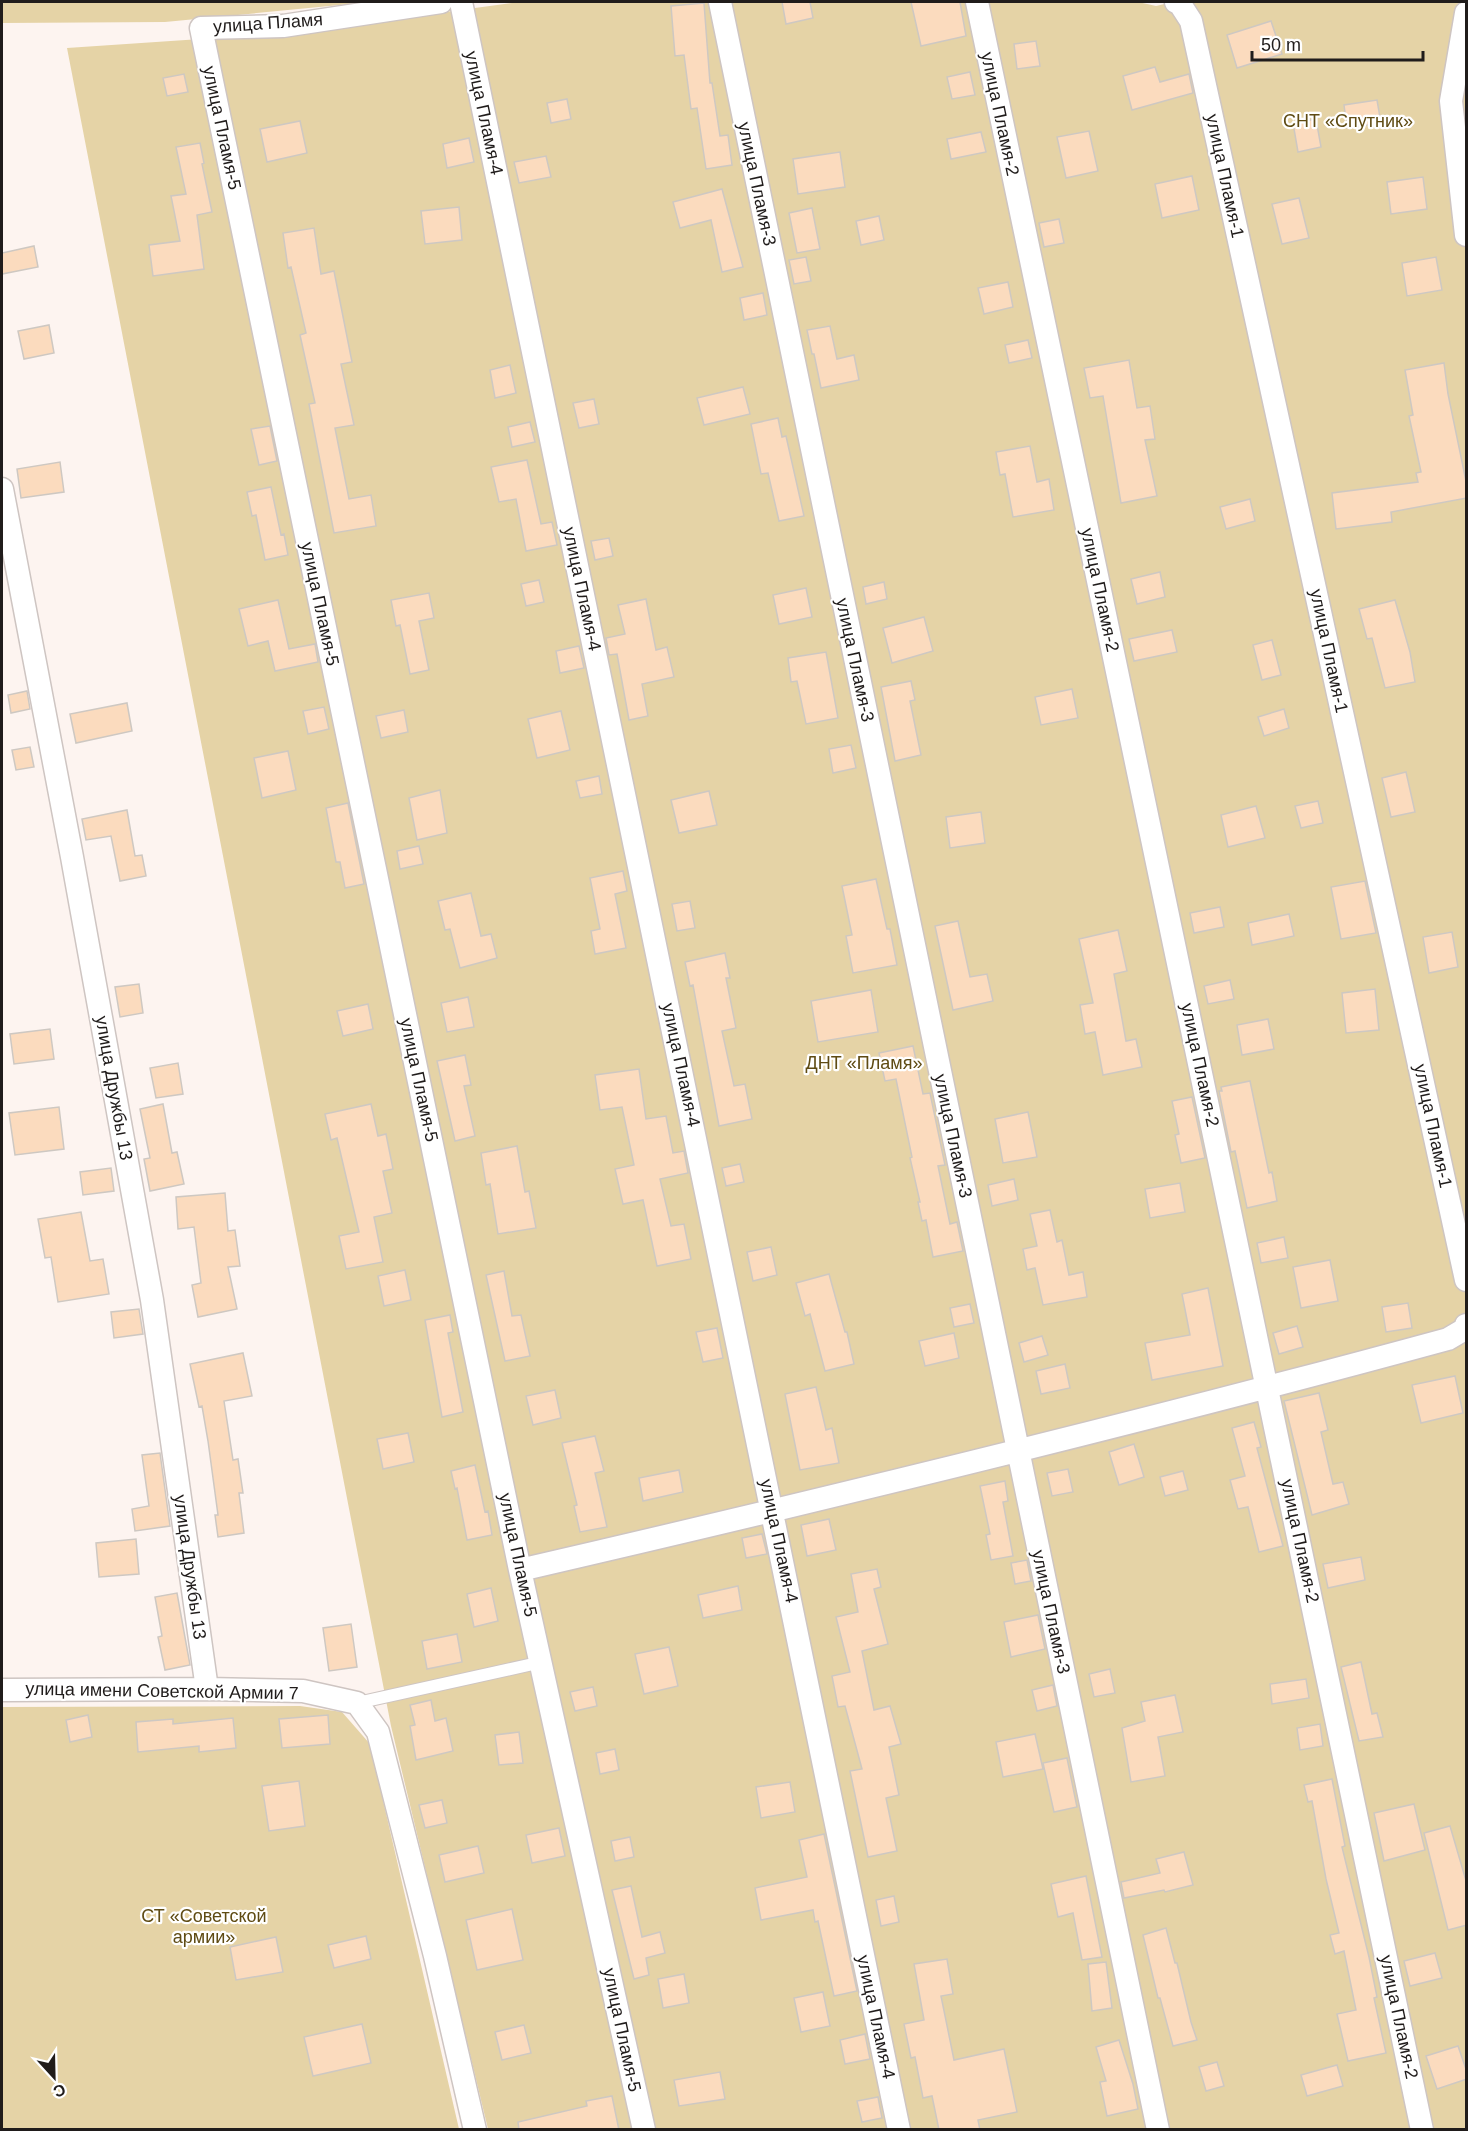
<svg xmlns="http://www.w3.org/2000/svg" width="1468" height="2131" viewBox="0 0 1468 2131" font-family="Helvetica,sans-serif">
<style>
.green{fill:#e5d3a6}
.building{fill:#fbdbbe;stroke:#cec8c2;stroke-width:1.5}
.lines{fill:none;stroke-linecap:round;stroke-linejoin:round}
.service-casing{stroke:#cec5c2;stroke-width:14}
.minor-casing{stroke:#cec5c2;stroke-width:25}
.service{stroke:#fff;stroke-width:12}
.minor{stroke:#fff;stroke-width:22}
.labels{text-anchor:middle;stroke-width:4.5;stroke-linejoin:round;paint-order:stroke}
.street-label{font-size:18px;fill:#201c1b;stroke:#fff}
.park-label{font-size:18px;fill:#5f4b13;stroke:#fff}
</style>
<rect width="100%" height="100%" fill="#fdf4f0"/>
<path class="green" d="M2 2H371L165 22 2 23Z
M520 2H1138L1156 6 1173 2H1466V2129H488L391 1726 67 48 290 33Z
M300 1706 342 1712 370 1744 459 2129H2V1707Z"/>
<path class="building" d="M782 2H810L813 18 786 24Z
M911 2H960L966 36 921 46Z
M704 3 710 83H712L720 136 728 135 732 165 706 169 697 108 691 109 684 55 675 56 671 6Z
M1271 21 1282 54 1237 68 1227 35Z
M1036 41 1040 66 1017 69 1014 44Z
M1155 67 1160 82 1189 74 1193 93 1132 110 1123 76Z
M970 72 975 95 952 99 947 77Z
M184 74 188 92 167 96 163 78Z
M567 99 571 119 551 123 547 103Z
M1377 100 1381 123 1347 128 1344 105Z
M1316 119 1321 147 1298 152 1293 123Z
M300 121 307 153 267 162 260 129Z
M1089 131 1098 171 1066 178 1057 137Z
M981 132 986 152 951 159 947 139Z
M469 138 474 162 447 168 443 144Z
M200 143 204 163 202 164 212 212 197 215 204 269 153 276 149 245 180 241 171 196 186 194 176 147Z
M840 152 845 187 798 194 793 159Z
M546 156 551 177 519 183 514 162Z
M1192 176 1199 210 1162 218 1155 184Z
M1423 177 1427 209 1391 214 1387 182Z
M722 189 743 267 722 272 711 220 680 228 673 202Z
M1299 198 1309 238 1282 244 1272 204Z
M459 207 462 240 425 244 421 211Z
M812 208 820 249 797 253 789 213Z
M879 216 884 240 861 245 856 221Z
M1059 219 1064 243 1044 247 1039 223Z
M314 228 321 274 334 271 352 362 341 364 354 425 335 428 349 499 371 495 376 526 334 533 309 404 315 403 300 335 306 333 291 267 288 268 283 233Z
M34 246 38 267 2 274V253Z
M806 257 811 281 794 284 789 260Z
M1436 257 1442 290 1407 296 1402 263Z
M1008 282 1013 307 984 314 978 288Z
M763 293 767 315 744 320 740 298Z
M49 325 54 353 24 359 18 331Z
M830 326 837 359 854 355 859 380 821 388 814 354H812L807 330Z
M1028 340 1032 358 1009 363 1005 345Z
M1129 360 1137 408 1150 406 1155 439 1145 440 1157 496 1121 503 1103 396 1090 398 1084 368Z
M1444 363 1448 394 1467 486V498L1391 512 1392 522 1336 529 1332 493 1418 482 1416 473 1421 472 1409 416 1413 415 1405 370Z
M510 365 516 393 495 398 490 370Z
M743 387 750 414 704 425 697 398Z
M594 399 599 424 579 428 573 403Z
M778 418 782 437 786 436 804 516 779 521 768 473 761 474 751 424Z
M530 422 535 442 512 447 508 427Z
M270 426 277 461 259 465 251 429Z
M1030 446 1037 482 1049 479 1054 510 1013 517 1005 474 1000 475 996 452Z
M527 460 541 524 552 522 557 545 526 551 516 499 499 502 491 467Z
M60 462 64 492 21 498 17 469Z
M271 487 281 535 284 534 288 555 265 560 256 515 252 516 247 492Z
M1250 499 1255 521 1226 529 1220 507Z
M609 538 613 556 595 560 591 541Z
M1160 572 1165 597 1137 604 1131 579Z
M539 580 544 602 526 606 521 584Z
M884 582 887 599 866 604 863 587Z
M806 588 812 617 779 624 773 595Z
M429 593 434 618 419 621 429 670 410 674 400 625 396 626 391 600Z
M646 599 656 650 667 647 674 677 642 684 648 716 629 720 617 654 609 655 606 638 625 634 618 605Z
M278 600 289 649 315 644 318 662 275 671 268 641 248 646 239 609Z
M1395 600 1410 652 1415 682 1385 688 1372 638 1367 639 1359 609Z
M924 617 933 651 892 663 883 628Z
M1172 630 1177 652 1134 661 1129 639Z
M1272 640 1281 675 1262 680 1253 645Z
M579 646 584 668 560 673 556 651Z
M826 652 838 718 806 724 797 681 791 682 788 658Z
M911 681 915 700 910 701 921 755 895 761 881 687Z
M1072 689 1078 718 1041 725 1035 697Z
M27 691 30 709 11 713 8 695Z
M127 703 132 731 76 743 70 714Z
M324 707 329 729 308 734 303 711Z
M1284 709 1289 728 1264 736 1258 717Z
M404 710 408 732 381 738 376 716Z
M561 711 570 750 537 758 528 719Z
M851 745 856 768 833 773 829 749Z
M30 747 34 767 16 770 12 750Z
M288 751 296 790 262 798 254 758Z
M1406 772 1415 812 1391 817 1382 778Z
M599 776 602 794 580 798 576 781Z
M440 790 447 833 417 840 409 798Z
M709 791 717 825 679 833 671 800Z
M1318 801 1323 823 1301 828 1295 806Z
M348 803 364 884 345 888 340 862H336L326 808Z
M1256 806 1265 838 1228 847 1221 815Z
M127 810 135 856 142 855 146 876 120 881 111 836 86 840 82 819Z
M981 812 985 843 950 848 946 817Z
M419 846 423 864 400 869 397 851Z
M623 871 627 891 615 894 626 948 595 954 591 931 600 929 590 878Z
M876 879 887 929H890L897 965 853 973 846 936 852 935 842 886Z
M1365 881 1376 933 1341 939 1331 887Z
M471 893 481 936 491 934 497 958 460 968 450 929 445 930 438 901Z
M690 901 695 928 677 931 672 904Z
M1220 907 1224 927 1194 933 1190 913Z
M1289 914 1294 936 1252 945 1248 923Z
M958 921 970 977 987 974 993 1001 953 1010 935 926Z
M1118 930 1127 971 1114 974 1126 1041 1136 1039 1142 1067 1103 1075 1095 1032 1085 1034 1080 1005 1093 1003 1079 939Z
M1452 932 1458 967 1429 973 1423 937Z
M725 953 730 978H726L736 1028 722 1031 734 1086 745 1084 752 1119 719 1126 693 985 690 986 685 962Z
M1230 980 1234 999 1208 1004 1204 986Z
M139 984 143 1013 120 1017 115 987Z
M1375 989 1379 1030 1346 1033 1342 993Z
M871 990 878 1032 818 1042 811 1001Z
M468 997 474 1027 447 1032 441 1003Z
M368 1004 373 1029 343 1036 337 1011Z
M1268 1019 1274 1049 1242 1055 1237 1025Z
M50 1029 54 1059 14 1064 10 1034Z
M913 1046 923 1094 930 1093 945 1165 938 1166 950 1224 957 1222 963 1251 933 1257 926 1220 922 1221 918 1202H920L910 1158 912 1157 896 1079 885 1081 879 1053Z
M465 1055 471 1085 464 1086 475 1136 455 1141 437 1061Z
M178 1063 183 1094 156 1098 150 1068Z
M639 1069 646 1119 666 1116 673 1153 684 1151 688 1173 660 1179 671 1226 684 1224 691 1259 657 1266 643 1200 623 1204 615 1169 634 1165 622 1107 600 1110 595 1075Z
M1250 1081 1269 1173 1272 1172 1277 1201 1247 1208 1235 1151 1231 1152 1219 1091H1222L1221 1087Z
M1192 1097 1205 1158 1181 1163 1175 1135 1179 1134 1172 1101Z
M163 1104 172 1153 177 1152 184 1184 150 1191 144 1159 150 1158 140 1109Z
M371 1104 378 1136 386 1134 393 1169 383 1171 392 1213 374 1217 383 1262 346 1269 339 1236 359 1232 337 1138 331 1140 325 1114Z
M59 1107 64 1149 15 1155 9 1113Z
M1028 1112 1037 1157 1003 1163 995 1119Z
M517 1146 525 1192 529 1191 536 1228 498 1234 490 1184 486 1185 481 1153Z
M740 1164 744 1182 726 1186 722 1168Z
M111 1168 114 1191 83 1195 80 1172Z
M1014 1179 1018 1200 992 1206 988 1185Z
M1180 1183 1185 1212 1150 1218 1145 1189Z
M225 1193 228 1231 235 1230 240 1266 228 1267 237 1309 198 1317 192 1285 201 1283 194 1227 178 1229 176 1197Z
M1050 1210 1057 1242 1062 1240 1069 1275 1083 1272 1087 1297 1043 1305 1035 1268 1027 1270 1023 1249 1037 1246 1030 1214Z
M81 1212 90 1261 103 1259 109 1294 58 1302 51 1257 45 1258 38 1219Z
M1284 1237 1288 1258 1261 1263 1257 1243Z
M771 1247 777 1275 753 1281 747 1252Z
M1330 1260 1338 1301 1301 1308 1293 1267Z
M405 1270 411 1300 384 1306 378 1276Z
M504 1271 512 1316 521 1315 530 1356 505 1361 486 1275Z
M829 1274 845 1332H847L854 1364 825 1371 810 1314 805 1316 796 1283Z
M1208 1288 1223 1366 1152 1380 1145 1343 1190 1335 1182 1294Z
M1408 1303 1412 1328 1386 1332 1382 1307Z
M970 1304 974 1323 954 1327 950 1308Z
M139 1309 143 1334 114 1338 111 1312Z
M450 1315 453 1332 448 1333 463 1412 442 1417 425 1320Z
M1297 1326 1303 1347 1279 1354 1273 1333Z
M717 1328 723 1358 703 1362 696 1332Z
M954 1333 959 1358 925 1366 919 1341Z
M1042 1336 1048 1355 1024 1362 1019 1343Z
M243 1353 252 1396 224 1401 233 1460 238 1459 243 1493H239L244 1533 218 1537 215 1515H218L208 1441 202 1406 199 1407 190 1364Z
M1065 1364 1070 1388 1041 1394 1036 1371Z
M1455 1376 1463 1413 1421 1423 1412 1385Z
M816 1387 826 1430 832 1428 839 1463 800 1470 785 1394Z
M555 1390 561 1418 533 1425 526 1396Z
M1319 1393 1328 1430 1321 1432 1333 1484 1343 1482 1349 1504 1312 1515 1284 1401Z
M1254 1422 1261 1447 1257 1448 1283 1546 1259 1552 1248 1507 1238 1509 1230 1480 1245 1476 1232 1428Z
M408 1433 414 1462 383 1469 377 1439Z
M595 1436 604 1471 595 1473 607 1527 580 1532 574 1506 577 1505 562 1443Z
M1134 1444 1144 1477 1119 1485 1109 1452Z
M160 1453 170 1526 135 1531 132 1509 149 1506 142 1455Z
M475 1465 485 1512 488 1511 492 1535 467 1540 457 1488 455 1489 451 1471Z
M1068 1469 1073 1492 1052 1496 1047 1473Z
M679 1470 683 1492 643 1501 639 1478Z
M1183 1471 1188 1490 1165 1496 1160 1477Z
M1005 1481 1008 1501 1003 1502 1013 1556 991 1560 986 1535 990 1534 980 1486Z
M829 1519 836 1550 807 1556 801 1525Z
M762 1534 767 1554 746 1558 742 1538Z
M136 1539 139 1574 99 1577 96 1543Z
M1361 1557 1365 1580 1328 1588 1323 1564Z
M1027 1560 1031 1581 1015 1584 1011 1563Z
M877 1569 881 1587 874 1589 888 1644 862 1651 874 1710 890 1706 901 1744 889 1747 899 1795 886 1798 897 1851 868 1857 850 1771 862 1769 845 1706 838 1707 832 1676 850 1672 836 1617 858 1612 851 1574Z
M738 1586 742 1610 703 1618 698 1595Z
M491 1588 498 1621 474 1627 467 1594Z
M177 1593 190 1665 165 1670 158 1637 162 1636 155 1597Z
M1038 1615 1045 1649 1011 1657 1004 1622Z
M351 1624 357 1667 329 1671 323 1628Z
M457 1634 462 1662 427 1669 422 1641Z
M669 1647 678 1686 644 1694 635 1654Z
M1361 1662 1372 1714 1377 1713 1383 1737 1359 1741 1341 1667Z
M1110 1669 1115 1693 1094 1697 1089 1674Z
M1306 1679 1309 1698 1272 1704 1270 1684Z
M1053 1685 1057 1706 1037 1711 1032 1690Z
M593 1687 597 1706 575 1711 570 1692Z
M1175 1695 1183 1732 1158 1737 1165 1776 1131 1782 1122 1728 1145 1721 1141 1702Z
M431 1700 435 1721 446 1718 453 1751 416 1760 410 1726 415 1725 410 1705Z
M88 1715 92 1737 70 1742 66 1720Z
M328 1715 330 1744 282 1748 279 1719Z
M233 1718 236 1748 199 1752V1746L138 1752 136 1722 173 1719V1724Z
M1320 1724 1323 1746 1300 1750 1297 1728Z
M519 1732 523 1763 499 1765 495 1735Z
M1035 1734 1043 1769 1003 1777 996 1742Z
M615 1749 619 1770 600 1774 596 1753Z
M1067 1758 1077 1807 1054 1812 1043 1763Z
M1332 1779 1345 1846 1342 1847 1369 1957 1377 1997 1374 1998 1386 2053 1348 2061 1337 2014 1356 2010 1344 1951 1335 1954 1330 1935 1339 1933 1326 1879 1312 1801 1308 1802 1304 1785Z
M299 1781 305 1826 269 1831 262 1786Z
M790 1782 795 1812 761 1818 756 1787Z
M442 1800 447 1823 425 1828 419 1805Z
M1414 1804 1425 1850 1384 1861 1374 1813Z
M1450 1826 1467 1884V1925L1448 1930 1424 1833Z
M559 1828 565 1856 532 1863 526 1835Z
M824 1834 857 1991 834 1996 818 1921 815 1922 813 1910 761 1920 755 1888 807 1877 799 1840Z
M630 1837 634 1857 615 1861 611 1841Z
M478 1846 484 1873 445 1882 439 1855Z
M1184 1852 1193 1885 1165 1892 1164 1890 1124 1898 1121 1882 1160 1873 1156 1859Z
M1086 1876 1102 1957 1082 1960 1073 1913 1058 1917 1051 1884Z
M631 1886 642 1937 660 1932 665 1953 646 1958 649 1975 634 1979 612 1890Z
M894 1896 899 1922 881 1926 876 1900Z
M512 1909 523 1960 477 1970 466 1920Z
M1166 1928 1175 1963H1177L1191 2022 1197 2040 1173 2046 1160 1998H1158L1143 1935Z
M366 1936 371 1959 334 1968 328 1945Z
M276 1937 283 1972 236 1980 230 1947Z
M1435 1953 1442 1978 1410 1986 1404 1961Z
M947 1959 953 1994 941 1996 954 2060 1004 2049 1017 2112 978 2120 980 2130H939L932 2096 923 2098 915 2057 911 2058 904 2024 924 2020 914 1964Z
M1106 1962 1112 2008 1092 2011 1088 1964Z
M684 1974 689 2003 663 2008 658 1979Z
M823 1992 830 2026 801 2032 794 1998Z
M362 2024 371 2063 313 2076 304 2037Z
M524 2025 531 2053 502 2060 495 2032Z
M865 2034 870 2059 845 2064 840 2040Z
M1119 2040 1133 2084 1138 2109 1107 2116 1100 2082 1106 2081 1096 2047Z
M1458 2046 1467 2072V2079L1437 2089 1426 2056Z
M1217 2062 1224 2086 1206 2091 1199 2067Z
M1337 2065 1343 2086 1307 2096 1301 2075Z
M720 2072 725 2099 679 2106 674 2080Z
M612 2096 619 2130H519L518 2122 587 2106 586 2101Z
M878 2097 882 2118 862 2122 857 2101Z"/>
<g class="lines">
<g class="service-casing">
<path id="service" d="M357 1703 542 1662"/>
</g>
<g class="minor-casing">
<path id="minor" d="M441 2 283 26 201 28 520 1570 644 2130
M461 2 899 2130
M720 2 1158 2130
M977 2 1422 2130
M1176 2 1180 4 1191 21 1466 1280
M1466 13 1451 101 1466 235
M2 489 72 857 152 1300 207 1689
M520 1570C831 1498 1140 1423 1448 1339L1465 1329 1466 1325
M2 1690 207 1689 303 1691 357 1703 378 1732 435 1956 475 2130"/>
</g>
<use href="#service" class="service"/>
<use href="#minor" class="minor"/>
</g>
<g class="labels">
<g class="street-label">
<text transform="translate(268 23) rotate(-4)" y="6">улица Пламя</text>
<text transform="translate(484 113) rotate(78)" y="6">улица Пламя-4</text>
<text transform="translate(1000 114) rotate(78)" y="6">улица Пламя-2</text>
<text transform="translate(222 128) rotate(78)" y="6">улица Пламя-5</text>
<text transform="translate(1225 176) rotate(78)" y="6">улица Пламя-1</text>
<text transform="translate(757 184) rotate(78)" y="6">улица Пламя-3</text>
<text transform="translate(582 589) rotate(78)" y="6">улица Пламя-4</text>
<text transform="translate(1100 590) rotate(78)" y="6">улица Пламя-2</text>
<text transform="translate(320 604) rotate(78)" y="6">улица Пламя-5</text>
<text transform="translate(1329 651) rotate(78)" y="6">улица Пламя-1</text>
<text transform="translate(855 660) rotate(78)" y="6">улица Пламя-3</text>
<text transform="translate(681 1065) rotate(78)" y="6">улица Пламя-4</text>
<text transform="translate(1200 1065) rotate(78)" y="6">улица Пламя-2</text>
<text transform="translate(419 1080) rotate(78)" y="6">улица Пламя-5</text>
<text transform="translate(114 1088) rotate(80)" y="6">улица Дружбы 13</text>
<text transform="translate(1433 1126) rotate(78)" y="6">улица Пламя-1</text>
<text transform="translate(953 1136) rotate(78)" y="6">улица Пламя-3</text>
<text transform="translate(779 1541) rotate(78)" y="6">улица Пламя-4</text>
<text transform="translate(1300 1541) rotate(78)" y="6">улица Пламя-2</text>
<text transform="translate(518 1555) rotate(78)" y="6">улица Пламя-5</text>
<text transform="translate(190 1567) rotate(82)" y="6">улица Дружбы 13</text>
<text transform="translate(1051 1612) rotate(78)" y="6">улица Пламя-3</text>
<text transform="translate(162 1691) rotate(1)" y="6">улица имени Советской Армии 7</text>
<text transform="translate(876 2017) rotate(78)" y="6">улица Пламя-4</text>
<text transform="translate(1399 2017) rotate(78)" y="6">улица Пламя-2</text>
<text transform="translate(622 2030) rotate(78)" y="6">улица Пламя-5</text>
</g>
<g class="park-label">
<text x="1348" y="127">СНТ «Спутник»</text>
<text x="864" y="1069">ДНТ «Пламя»</text>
<text x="204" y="1922">СТ «Советской<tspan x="204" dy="21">армии»</tspan></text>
</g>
</g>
<rect width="1468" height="2131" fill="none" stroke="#201c1b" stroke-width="6"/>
<g transform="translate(54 2077) rotate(158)" stroke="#ffffff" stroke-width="4.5" paint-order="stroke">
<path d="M0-4.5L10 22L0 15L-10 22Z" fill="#201c1b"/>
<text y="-9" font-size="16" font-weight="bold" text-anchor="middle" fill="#201c1b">С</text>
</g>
<path d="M1252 51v9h171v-9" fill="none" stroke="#201c1b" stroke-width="3"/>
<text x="1261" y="51" font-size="18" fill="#201c1b" stroke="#ffffff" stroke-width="4.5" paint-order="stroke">50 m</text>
</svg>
